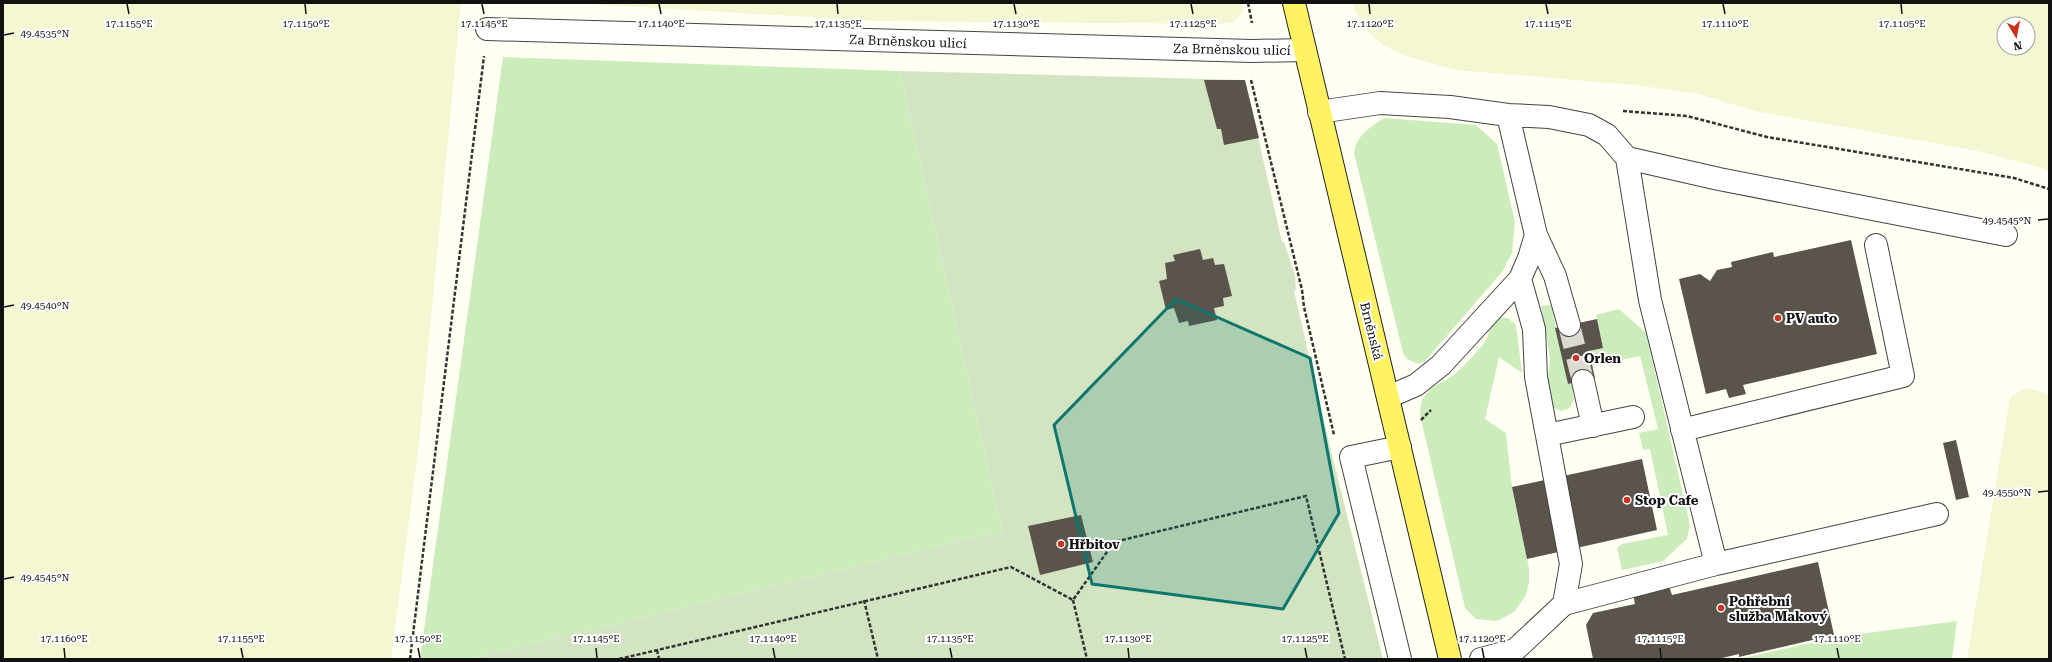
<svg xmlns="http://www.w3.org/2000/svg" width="2052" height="662" viewBox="0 0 2052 662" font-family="'Roboto Serif',serif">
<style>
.farmland{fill:#f4f7d2;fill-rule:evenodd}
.green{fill:#ccedbb}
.cemetery{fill:#d3e4c2}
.building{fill:#5a544c}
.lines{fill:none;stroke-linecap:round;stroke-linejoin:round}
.minor-tunnel{stroke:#dbdbd2;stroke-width:22;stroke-dasharray:22 11;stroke-linecap:butt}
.minor-casing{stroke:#444;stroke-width:24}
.major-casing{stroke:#222;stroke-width:24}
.path{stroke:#333;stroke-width:2.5;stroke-dasharray:4 2;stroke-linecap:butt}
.minor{stroke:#fff;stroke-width:22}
.major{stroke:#fff364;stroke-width:22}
.marked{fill:#0f766e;fill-opacity:0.2;stroke:#0f766e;stroke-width:3;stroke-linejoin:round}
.ticks{fill:none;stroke:#111;stroke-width:1.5}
.poi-dot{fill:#ca341f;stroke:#fff;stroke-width:1.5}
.labels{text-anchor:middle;stroke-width:4;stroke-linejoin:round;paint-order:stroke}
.street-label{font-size:13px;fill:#111;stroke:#fff}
.poi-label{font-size:13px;font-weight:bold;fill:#111;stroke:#fff;text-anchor:start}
.ticks-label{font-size:10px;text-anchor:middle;fill:#111;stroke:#fff;stroke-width:4;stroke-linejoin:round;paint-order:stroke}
</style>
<rect width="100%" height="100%" fill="#fffff4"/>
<path class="farmland" d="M3 3H461L419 444 391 659H3Z
M572 3H1241L1243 12 1233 23 1220 24 874 21Z
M1353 3H2049V170L1978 151 1755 111 1698 94 1634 85 1456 70 1402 55 1383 45 1370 34 1354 9ZM2004 24H2028V48H2004Z
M2026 388 2049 394V659H1967L2010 397Z"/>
<path class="green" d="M503 57 900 71 1002 531 470 659H420Z
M1384 118 1476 125 1497 144 1515 222 1512 253 1502 272 1425 361 1418 364 1407 359 1403 353 1354 153C1356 136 1370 127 1384 118Z
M1551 305 1568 384 1572 383 1574 399 1570 408 1561 411 1551 407 1547 391 1550 358 1541 306Z
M1619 309 1646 333 1690 525 1687 539 1663 561 1622 570 1617 548 1622 544 1668 535 1650 449 1643 450 1639 433 1658 429 1640 356 1592 366 1589 351 1603 348 1596 315Z
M1500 318H1508L1516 325 1522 373 1499 357 1485 419 1506 433 1512 487 1529 568V582L1526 595 1520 604 1514 612 1497 621 1476 619 1465 608 1420 415C1421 384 1440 388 1458 371 1464 366 1485 344 1487 338 1489 334 1489 329 1490 326Z
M1957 621 1952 659H1738L1838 637Z"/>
<path class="cemetery" d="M900 71 1245 80 1282 242H1284L1295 275 1296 290 1294 291 1332 455 1383 659H470L1002 531Z"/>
<path class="building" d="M1204 80H1245L1259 138 1224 145 1221 129H1217Z
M1851 240 1877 354 1743 385 1746 394 1729 398 1726 389 1706 394 1679 279 1700 274 1710 281 1717 270 1732 267 1731 262 1773 252 1774 257Z
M1200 249 1203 260 1213 258 1215 265 1224 264 1232 296 1223 298 1224 306 1214 308 1217 320 1189 326 1188 321 1179 323 1174 308 1166 310 1159 281 1167 279 1165 263 1175 261 1173 255Z
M1597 319 1603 348 1589 351 1595 378 1568 384 1555 328Z
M1956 440 1969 497 1956 500 1943 443Z
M1642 459 1657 530 1527 559 1512 487Z
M1081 515 1093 562 1040 575 1028 526Z
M1818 562 1834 635 1739 657V654L1718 659H1593L1586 625 1593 613 1635 604 1633 594 1669 586 1672 595Z"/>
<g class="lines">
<path class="minor-tunnel" d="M1569 325 1583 381"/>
<g class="minor-casing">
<path id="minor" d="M487 29 1252 51 1305 50
M1319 112 1380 103 1450 107 1508 115 1549 117 1589 125 1607 135 1627 158 1650 300 1716 564 1564 604 1515 650 1481 659
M1627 158 1719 179 2006 235
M1536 235 1555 276 1569 325
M1520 279 1534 329 1536 377 1571 564 1564 604
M1583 381 1593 426
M1388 397 1416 385 1441 365 1520 279 1529 258 1536 235 1508 115
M1682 430 1903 376 1876 245
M1547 435 1633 417
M1716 564 1937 514
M1400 659 1351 457 1400 447"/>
</g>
<g class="major-casing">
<path id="major" d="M1294 3 1450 659"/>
</g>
<path class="path" d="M1248 3 1252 23
M1251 80 1302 290 1304 307 1334 435
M1623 111 1687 116 1767 137 2014 178 2049 189
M1421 420 1431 410
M864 600 878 659
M1073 600 1087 659
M657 650 659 659
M410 659 484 56
M619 659 1011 567 1073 600 1114 542 1306 496 1345 659"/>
<use href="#minor" class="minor"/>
<use href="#major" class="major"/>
</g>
<path class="marked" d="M1176 299 1310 358 1339 513 1283 609 1092 584 1054 425Z"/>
<path class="ticks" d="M127 4 129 14M305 4 306 14M482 4 484 14M659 4 661 14M837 4 838 14M1014 4 1016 14M1191 4 1193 14M1369 4 1370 14M1546 4 1548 14M1723 4 1725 14M1901 4 1902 14M4 35 14 33M2038 220 2048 219M4 307 14 305M2038 492 2048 491M4 579 14 577M64 648 65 658M241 648 243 658M418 648 420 658M596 648 597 658M773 648 775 658M950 648 952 658M1128 648 1129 658M1305 648 1307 658M1482 648 1484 658M1660 648 1661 658M1837 648 1839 658"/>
<g class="poi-dot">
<circle cx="1778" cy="318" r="4"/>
<circle cx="1576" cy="358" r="4"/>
<circle cx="1627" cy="500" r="4"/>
<circle cx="1061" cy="544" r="4"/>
<circle cx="1721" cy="608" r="4"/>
</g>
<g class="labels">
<g class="street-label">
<text transform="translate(908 41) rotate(2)" y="5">Za Brněnskou ulicí</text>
<text transform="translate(1232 49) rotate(1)" y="5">Za Brněnskou ulicí</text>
<text transform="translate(1372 331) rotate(76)" y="5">Brněnská</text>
</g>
<g class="poi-label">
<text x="1786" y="323">PV auto</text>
<text x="1584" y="363">Orlen</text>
<text x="1635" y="505">Stop Cafe</text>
<text x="1069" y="549">Hřbitov</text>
<text x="1729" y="606">Pohřební<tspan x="1729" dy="15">služba Makový</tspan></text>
</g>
</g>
<g class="ticks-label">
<text x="129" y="27">17.1155°E</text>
<text x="306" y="27">17.1150°E</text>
<text x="484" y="27">17.1145°E</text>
<text x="661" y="27">17.1140°E</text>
<text x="838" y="27">17.1135°E</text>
<text x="1016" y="27">17.1130°E</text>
<text x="1193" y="27">17.1125°E</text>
<text x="1370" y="27">17.1120°E</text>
<text x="1548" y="27">17.1115°E</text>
<text x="1725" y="27">17.1110°E</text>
<text x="1902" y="27">17.1105°E</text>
<text x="45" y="37">49.4535°N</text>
<text x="2007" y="224">49.4545°N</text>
<text x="45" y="309">49.4540°N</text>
<text x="2007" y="496">49.4550°N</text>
<text x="45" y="581">49.4545°N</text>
<text x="64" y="642">17.1160°E</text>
<text x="241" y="642">17.1155°E</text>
<text x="418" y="642">17.1150°E</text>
<text x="596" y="642">17.1145°E</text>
<text x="773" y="642">17.1140°E</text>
<text x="950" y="642">17.1135°E</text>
<text x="1128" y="642">17.1130°E</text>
<text x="1305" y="642">17.1125°E</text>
<text x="1482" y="642">17.1120°E</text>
<text x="1660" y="642">17.1115°E</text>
<text x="1837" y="642">17.1110°E</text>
</g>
<rect width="2052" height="662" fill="none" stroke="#111111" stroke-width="8"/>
<g transform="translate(2016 36) rotate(170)"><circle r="19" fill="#ffffff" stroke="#a0a0a0"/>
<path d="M0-3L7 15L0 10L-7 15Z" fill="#ca341f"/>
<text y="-6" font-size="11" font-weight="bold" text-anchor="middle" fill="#111111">N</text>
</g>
</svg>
